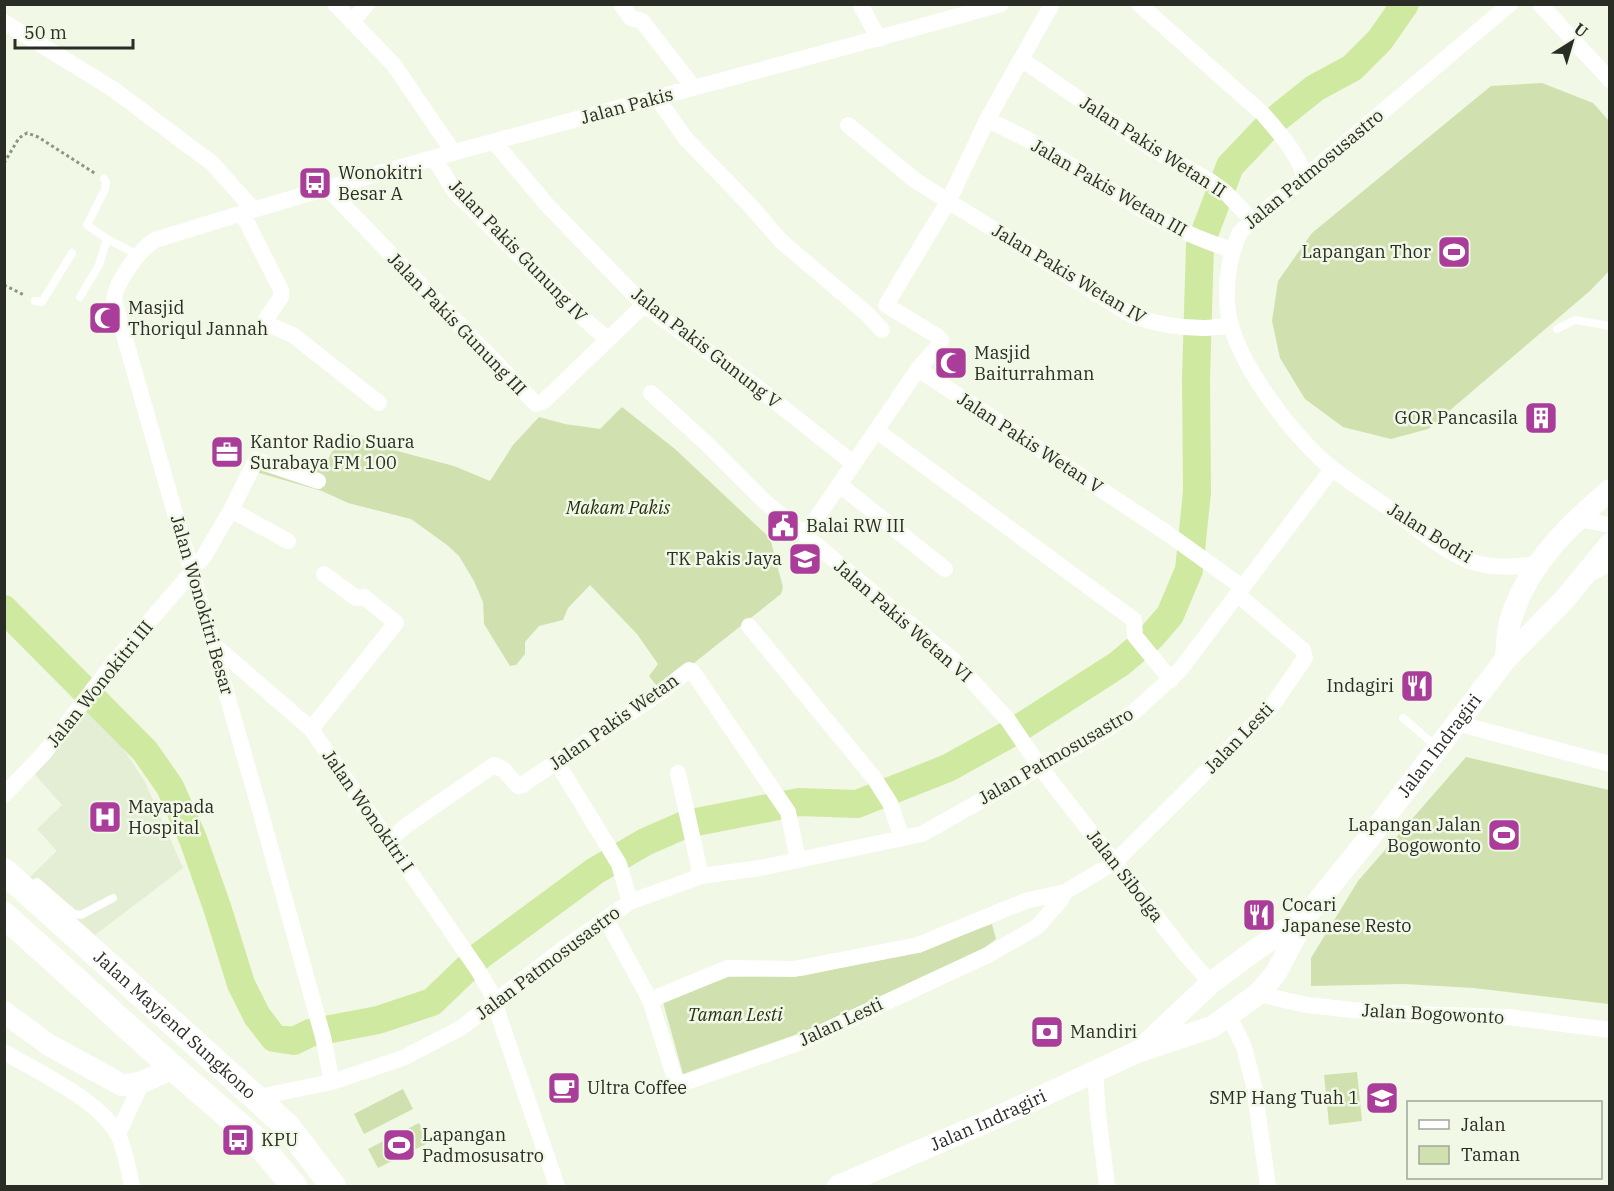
<svg xmlns="http://www.w3.org/2000/svg" width="1614" height="1191" viewBox="0 0 1614 1191" font-family="'IBM Plex Serif',serif">
<style>
.built{fill:#e4eed5}
.green{fill:#d0e1af}
.lines{fill:none;stroke-linecap:round;stroke-linejoin:round}
.river{stroke:#d0e9a1;stroke-width:28}
.path{stroke:#8f9387;stroke-width:3;stroke-dasharray:3 3;stroke-linecap:butt}
.lane{stroke:#fff;stroke-width:8}
.street{stroke:#fff;stroke-width:16}
.secondary{stroke:#fff;stroke-width:22}
.primary{stroke:#fff;stroke-width:26}
.labels{text-anchor:middle;stroke-width:5;stroke-linejoin:round;paint-order:stroke}
.street-label{font-size:18px;fill:#2a2c26;stroke:#f1f8e6}
.poi-label{font-size:18px;fill:#2a2c26;stroke:#f1f8e6;text-anchor:start}
.park-label{font-size:18px;font-style:italic;fill:#252f10;stroke:#f1f8e6}
</style>
<rect width="100%" height="100%" fill="#f1f8e6"/>
<path class="built" d="M83 708 115 736 145 782 183 868 95 935 28 879 57 851 37 829 62 805 33 772Z"/>
<path class="green" d="M1542 83 1593 103 1609 121V271L1591 290 1428 429 1391 439 1343 427 1305 399 1280 358 1272 321 1278 281 1312 233 1491 86Z
M622 407 675 449 770 538 783 587 781 594 660 690 649 676 658 664 637 634 590 585 568 608 563 620 539 626 525 642V654L516 665 510 666 484 624 483 602 474 581 459 556 447 545 411 519 348 503 322 491 259 473 261 464 327 461 343 432 386 448 454 466 490 481 513 445 539 417 565 424 600 429Z
M1466 757 1609 790V1004L1474 988 1404 984 1311 986V958L1358 881Z
M992 924 996 939 984 948 806 1031 683 1074 663 1002 728 977 802 976 916 952Z
M1357 1072 1362 1121 1329 1125 1324 1075Z
M403 1089 413 1109 364 1134 354 1114Z
M419 1123 430 1142 378 1168 368 1149Z"/>
<g class="lines">
<path class="river" d="M4 609 145 751 170 787 193 839 218 910 241 984 257 1016 274 1038 294 1041 310 1033 378 1020 432 1002 481 955 595 871 645 842 686 824
M691 823 799 802 857 804 948 768 1013 732 1119 664 1151 637 1170 615 1189 570 1197 492 1196 378 1200 245 1230 166 1270 124 1315 88 1352 68 1380 40 1405 4"/>
<path class="path" d="M4 163 19 138 27 133 38 137 96 174
M4 285 24 295"/>
<path class="lane" d="M104 179 106 182 105 189 87 225 107 239 140 256
M80 297 99 265 107 239
M35 301 42 302 72 253
M1557 329 1575 320 1610 326
M1594 576 1610 568
M1403 718 1437 747
M28 888 37 882 74 914 81 915 113 898"/>
<path class="street" d="M335 4 394 65 454 153
M621 4 631 18 642 21 694 88
M860 4 879 39
M1139 4 1263 114C1277 130 1301 157 1304 177
M1510 4 1240 232C1227 259 1223 297 1231 326 1245 373 1295 439 1334 470 1354 485 1376 499 1397 514 1419 529 1445 552 1470 561 1492 569 1515 567 1538 564
M1540 4 1610 80
M4 22 113 89 201 155 211 162 253 209
M352 22 367 4
M1021 59 1149 147 1210 181 1225 192 1252 220
M657 98 686 139 747 202 782 242 866 313 882 330
M987 120C1073 156 1142 224 1233 250
M848 125 916 181 1133 316C1156 324 1179 328 1203 328 1212 328 1222 326 1231 326
M494 142 548 206 644 305 757 387 854 464
M434 158 455 192 580 315 608 340
M327 188 536 404 544 401 644 305
M242 213 281 290V297L266 319 267 324 293 335 379 403
M918 369 1167 533 1242 587
M651 393 706 443 763 500 952 659 1008 720 1040 767 1186 955 1211 983
M877 431 1134 620 1135 636 1171 680
M840 485 945 569
M231 510 288 541
M1577 519 1610 525
M805 535 918 369 939 345 941 340 937 336 886 305 949 200 987 120 1052 4
M192 567 203 558 231 510 256 460 318 481
M749 626 874 778 890 803 902 838
M214 645 311 729 478 970 496 1001
M1456 723 1610 764
M311 729 396 623 364 597 356 598 324 574
M557 763 619 864 630 902
M678 773 701 876
M4 795 45 752 114 662 193 571
M388 841 407 825 494 765 504 770 518 786 522 785 661 692 689 670 693 672 788 812 798 860
M606 919 650 1000 676 1082 681 1084 801 1042 988 955 1037 927 1060 901 1065 892
M1258 994 1307 1005 1381 1013 1508 1017 1610 1030
M650 1000 728 968 794 969 918 945 1025 901 1065 892 1115 862 1272 706 1305 658 1303 650 1237 594
M494 1002 557 1186
M1229 1016 1244 1047 1254 1086 1268 1186
M4 1052C37 1071 98 1100 117 1133 124 1144 129 1173 132 1186
M1095 1072 1098 1114 1107 1186
M332 1082 323 1037 265 828 114 300C116 281 139 250 155 240 434 152 719 84 1001 4
M254 1098 332 1082 403 1058 461 1028 564 948 630 902 701 876 760 868 922 834 1104 731 1134 712 1180 670 1332 469
M118 1134 142 1082"/>
<g class="secondary">
<path d="M1506 659C1507 647 1507 633 1510 622 1526 566 1567 527 1610 490"/>
<path d="M4 1012 49 1045 122 1085C140 1086 157 1075 173 1068"/>
<path d="M1142 1048 1211 983 1247 956 1305 916"/>
<path id="s1" d="M838 1186 991 1120 1137 1052 1212 1027 1258 994 1276 973 1306 916 1369 838 1506 659 1564 600 1610 544"/>
</g>
<g class="primary">
<path id="s2" d="M4 871 287 1126 333 1186"/>
<path d="M4 915 173 1068 254 1138 294 1186"/>
</g>
</g>
<defs>
<g id="bus-square" transform="scale(1.725)"><rect x="-9" y="-9" width="18" height="18" rx="4" fill="#aa3c9a" stroke="#f1f8e6"/><path d="M-5-6H5V4H4V6H2V4H-2V6H-4V4H-5ZM-3.5-4V0h7V-4ZM-3.5 1.2v1.5H-2V1.2ZM2 1.2v1.5H3.5V1.2Z" fill="#fff"/></g>
<g id="stadium-square" transform="scale(1.725)"><rect x="-9" y="-9" width="18" height="18" rx="4" fill="#aa3c9a" stroke="#f1f8e6"/><path d="M0-5a6.5 5 0 1 0 0 10a6.5 5 0 1 0 0-10ZM-3.5-1.8h7v3.6h-7Z" fill="#fff"/></g>
<g id="mosque-square" transform="scale(1.725)"><rect x="-9" y="-9" width="18" height="18" rx="4" fill="#aa3c9a" stroke="#f1f8e6"/><path d="M3.5-4.9A6 6 0 1 0 3.5 4.9A5 5 0 1 1 3.5-4.9Z" fill="#fff"/></g>
<g id="building-square" transform="scale(1.725)"><rect x="-9" y="-9" width="18" height="18" rx="4" fill="#aa3c9a" stroke="#f1f8e6"/><path d="M-4-6H4V6H1V3H-1V6H-4ZM-2.5-4.3h1.7v1.8h-1.7ZM.8-4.3h1.7v1.8H.8ZM-2.5-1h1.7V.8h-1.7ZM.8-1h1.7V.8H.8Z" fill="#fff"/></g>
<g id="office-square" transform="scale(1.725)"><rect x="-9" y="-9" width="18" height="18" rx="4" fill="#aa3c9a" stroke="#f1f8e6"/><path d="M-6-3h4V-5.5h4V-3h4V5H-6ZM-1-4.5V-3h2v-1.5ZM-6 0V1H6V0Z" fill="#fff"/></g>
<g id="civic-square" transform="scale(1.725)"><rect x="-9" y="-9" width="18" height="18" rx="4" fill="#aa3c9a" stroke="#f1f8e6"/><path d="M-.6-6.5H3V-4.5H.6V-3L4-1V1h2V6H-6V1h2V-1L-.6-3ZM-1.2 2.5V6h2.4V2.5Z" fill="#fff"/></g>
<g id="school-square" transform="scale(1.725)"><rect x="-9" y="-9" width="18" height="18" rx="4" fill="#aa3c9a" stroke="#f1f8e6"/><path d="M0-5L7-2L0 1L-7-2ZM-4 1L0 2.5L4 1V4Q0 6-4 4Z" fill="#fff"/></g>
<g id="restaurant-square" transform="scale(1.725)"><rect x="-9" y="-9" width="18" height="18" rx="4" fill="#aa3c9a" stroke="#f1f8e6"/><path d="M-5-6h1v4h1v-4h1v4h1v-4h1v5L-1.5 .5V6h-2V.5L-5-1ZM5-6V6H3V1.5H1.5Q1.5-4 5-6Z" fill="#fff"/></g>
<g id="hospital-square" transform="scale(1.725)"><rect x="-9" y="-9" width="18" height="18" rx="4" fill="#aa3c9a" stroke="#f1f8e6"/><path d="M-5-5h3v3.5h4V-5h3V5h-3V1.5h-4V5h-3Z" fill="#fff"/></g>
<g id="bank-square" transform="scale(1.725)"><rect x="-9" y="-9" width="18" height="18" rx="4" fill="#aa3c9a" stroke="#f1f8e6"/><path d="M-6-4H6V4H-6ZM0-2.3a2.3 2.3 0 1 0 0 4.6a2.3 2.3 0 1 0 0-4.6Z" fill="#fff"/></g>
<g id="cafe-square" transform="scale(1.725)"><rect x="-9" y="-9" width="18" height="18" rx="4" fill="#aa3c9a" stroke="#f1f8e6"/><path d="M-5.5-4.5H6V0H3Q3 3.5 0 3.5H-2.5Q-5.5 3.5-5.5 0ZM3-3.2v2h1.7v-2ZM-6 4.5H4V6H-6Z" fill="#fff"/></g>
</defs>
<g fill-rule="evenodd">
<use href="#bus-square" x="315" y="183"/>
<use href="#stadium-square" x="1454" y="252"/>
<use href="#mosque-square" x="105" y="318"/>
<use href="#mosque-square" x="951" y="363"/>
<use href="#building-square" x="1541" y="418"/>
<use href="#office-square" x="227" y="452"/>
<use href="#civic-square" x="783" y="526"/>
<use href="#school-square" x="805" y="559"/>
<use href="#restaurant-square" x="1417" y="686"/>
<use href="#hospital-square" x="105" y="817"/>
<use href="#stadium-square" x="1504" y="835"/>
<use href="#restaurant-square" x="1259" y="915"/>
<use href="#bank-square" x="1047" y="1032"/>
<use href="#cafe-square" x="564" y="1088"/>
<use href="#school-square" x="1382" y="1098"/>
<use href="#bus-square" x="238" y="1140"/>
<use href="#stadium-square" x="399" y="1145"/>
</g>
<g class="labels">
<g class="street-label">
<text transform="translate(627 106) rotate(-15)" y="6">Jalan Pakis</text>
<text transform="translate(1153 147) rotate(33)" y="6">Jalan Pakis Wetan II</text>
<text transform="translate(1314 169) rotate(-40)" y="6">Jalan Patmosusastro</text>
<text transform="translate(1109 188) rotate(30)" y="6">Jalan Pakis Wetan III</text>
<text transform="translate(518 251) rotate(46)" y="6">Jalan Pakis Gunung IV</text>
<text transform="translate(1069 274) rotate(31)" y="6">Jalan Pakis Wetan IV</text>
<text transform="translate(457 324) rotate(46)" y="6">Jalan Pakis Gunung III</text>
<text transform="translate(706 348) rotate(38)" y="6">Jalan Pakis Gunung V</text>
<text transform="translate(1030 443) rotate(33)" y="6">Jalan Pakis Wetan V</text>
<text transform="translate(1430 533) rotate(32)" y="6">Jalan Bodri</text>
<text transform="translate(202 605) rotate(74)" y="6">Jalan Wonokitri Besar</text>
<text transform="translate(903 621) rotate(41)" y="6">Jalan Pakis Wetan VI</text>
<text transform="translate(100 684) rotate(-51)" y="6">Jalan Wonokitri III</text>
<text transform="translate(614 722) rotate(-35)" y="6">Jalan Pakis Wetan</text>
<text transform="translate(1239 738) rotate(-46)" y="6">Jalan Lesti</text>
<text dy="6" stroke="none"><textPath href="#s1" startOffset="772">Jalan Indragiri</textPath></text>
<text transform="translate(1056 756) rotate(-30)" y="6">Jalan Patmosusastro</text>
<text transform="translate(368 811) rotate(55)" y="6">Jalan Wonokitri I</text>
<text transform="translate(1125 876) rotate(52)" y="6">Jalan Sibolga</text>
<text transform="translate(548 963) rotate(-37)" y="6">Jalan Patmosusastro</text>
<text transform="translate(1433 1014) rotate(3)" y="6">Jalan Bogowonto</text>
<text transform="translate(841 1022) rotate(-25)" y="6">Jalan Lesti</text>
<text dy="6" stroke="none"><textPath href="#s2" startOffset="230">Jalan Mayjend Sungkono</textPath></text>
<text dy="6" stroke="none"><textPath href="#s1" startOffset="164">Jalan Indragiri</textPath></text>
</g>
<g class="poi-label">
<text x="338" y="179">Wonokitri<tspan x="338" dy="21">Besar A</tspan></text>
<text x="1431" y="258" text-anchor="end">Lapangan Thor</text>
<text x="128" y="314">Masjid<tspan x="128" dy="21">Thoriqul Jannah</tspan></text>
<text x="974" y="359">Masjid<tspan x="974" dy="21">Baiturrahman</tspan></text>
<text x="1518" y="424" text-anchor="end">GOR Pancasila</text>
<text x="250" y="448">Kantor Radio Suara<tspan x="250" dy="21">Surabaya FM 100</tspan></text>
<text x="806" y="532">Balai RW III</text>
<text x="782" y="565" text-anchor="end">TK Pakis Jaya</text>
<text x="1394" y="692" text-anchor="end">Indagiri</text>
<text x="128" y="813">Mayapada<tspan x="128" dy="21">Hospital</tspan></text>
<text x="1481" y="831" text-anchor="end">Lapangan Jalan<tspan x="1481" dy="21">Bogowonto</tspan></text>
<text x="1282" y="911">Cocari<tspan x="1282" dy="21">Japanese Resto</tspan></text>
<text x="1070" y="1038">Mandiri</text>
<text x="587" y="1094">Ultra Coffee</text>
<text x="1359" y="1104" text-anchor="end">SMP Hang Tuah 1</text>
<text x="422" y="1141">Lapangan<tspan x="422" dy="21">Padmosusatro</tspan></text>
<text x="261" y="1146">KPU</text>
</g>
<g class="park-label">
<text x="618" y="514">Makam Pakis</text>
<text x="735" y="1021">Taman Lesti</text>
</g>
</g>
<rect width="1614" height="1191" fill="none" stroke="#2a2c26" stroke-width="12"/>
<rect x="1407" y="1101" width="195" height="78" fill="#f1f8e6" stroke="#a1a699" stroke-width="1.5"/>
<rect x="1419" y="1120" width="30" height="9" fill="#ffffff" stroke="#a1a699" stroke-width="1.5"/>
<text x="1461" y="1131" font-size="18" fill="#2a2c26">Jalan</text>
<rect x="1419" y="1146" width="30" height="18" fill="#d0e1af" stroke="#a1a699" stroke-width="1.5"/>
<text x="1461" y="1161" font-size="18" fill="#2a2c26">Taman</text>
<g transform="translate(1572 42) rotate(37)" stroke="#f1f8e6" stroke-width="4.5" paint-order="stroke">
<path d="M0-4.5L10 22L0 15L-10 22Z" fill="#2a2c26"/>
<text y="-9" font-size="16" font-weight="bold" text-anchor="middle" fill="#2a2c26">U</text>
</g>
<path d="M15 39v9h118v-9" fill="none" stroke="#2a2c26" stroke-width="3"/>
<text x="24" y="39" font-size="18" fill="#2a2c26" stroke="#f1f8e6" stroke-width="4.5" paint-order="stroke">50 m</text>
</svg>
